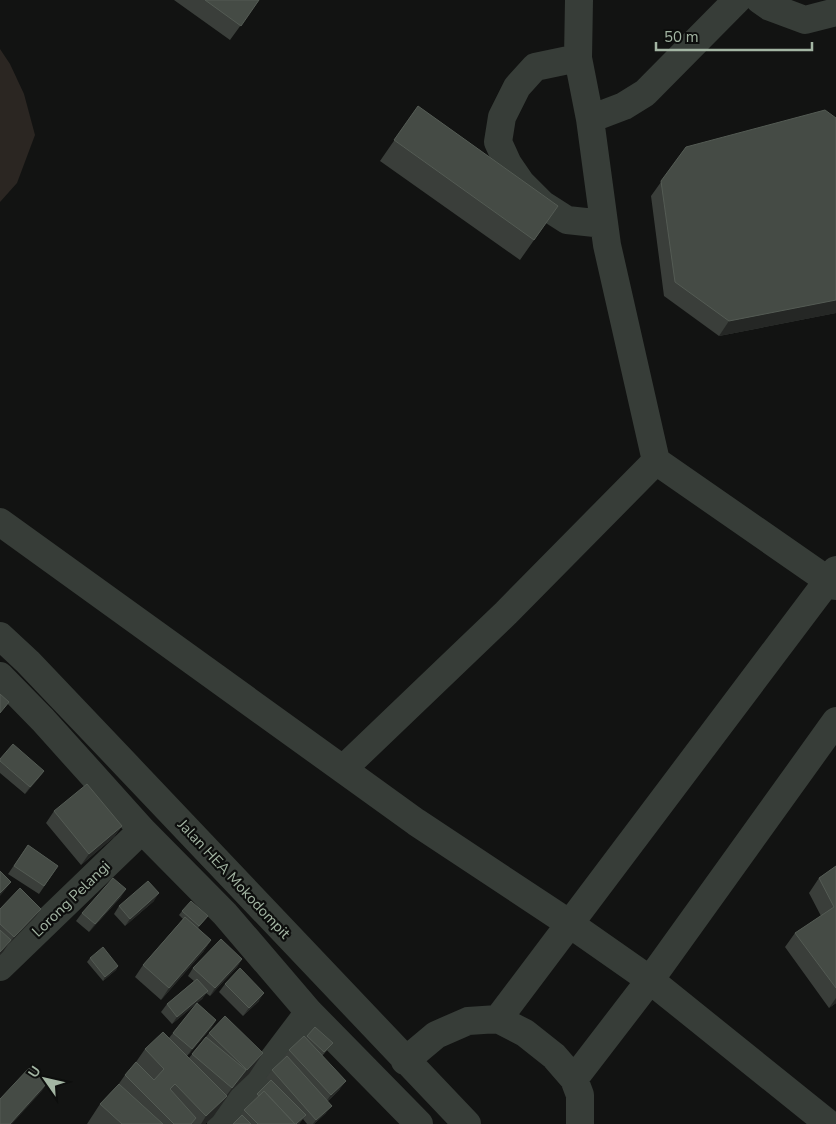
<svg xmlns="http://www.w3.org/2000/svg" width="836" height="1124" viewBox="0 0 836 1124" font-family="'Nunito Sans',sans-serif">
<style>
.green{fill:#2b2622}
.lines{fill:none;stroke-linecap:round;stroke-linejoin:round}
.minor{stroke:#373d38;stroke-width:28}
.wall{fill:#3a3e3a}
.shaded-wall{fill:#252725}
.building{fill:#454b45;stroke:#545b54}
.labels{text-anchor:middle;stroke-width:4.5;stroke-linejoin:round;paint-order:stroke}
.street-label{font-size:15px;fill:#a3b5a3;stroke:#0d0e0d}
</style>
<rect width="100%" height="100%" fill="#121312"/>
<path class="green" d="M0 49 10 64 24 94 35 135 17 183 0 202Z"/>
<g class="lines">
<path class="minor" d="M579 0 578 58 590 119 607 245 656 461 836 586
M760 0 770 7 805 20 836 12
M578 58 535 67 517 87 502 117 498 142 508 164 521 183 542 204 567 220 604 224
M590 119 624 106 645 93 737 0
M0 522 416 822 570 924 650 980 829 1124
M0 636 28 662 127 766 467 1124
M0 676 43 720 142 830 225 914 309 1012 419 1124
M343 769 506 613 656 461
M0 967 142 830
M498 1019 525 1033 554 1056 574 1079
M405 1061 436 1035 468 1021 498 1019 836 570
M221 1124 247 1094 309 1012
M580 1124V1095L574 1079 650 980 836 721"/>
</g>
<path class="wall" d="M174 0H259L230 40Z
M418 106 558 206 520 260 380 161Z
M836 118V313L719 336 664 296 651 196 686 147Z
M0 759 44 771 38 779 25 794 0 773Z
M54 811 122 826 114 837 81 865 46 823Z
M28 845 58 866 39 894 8 874Z
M836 866V1003L829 1008 785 947 795 933 821 916 809 893 819 878Z
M121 897 89 932 76 921 82 913Z
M154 901 125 926 114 914 119 906Z
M0 909 36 916 8 945 0 955Z
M182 911 208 916 198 928 211 940 203 952 161 1000 135 977 143 965 183 919 179 915Z
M90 958 118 966 116 970 103 981 87 962Z
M242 959 237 967 210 996 206 993 202 999 197 1003 216 1020 211 1028 187 1056 189 1058 209 1033 263 1053 249 1074 232 1090 213 1117 205 1124H87L100 1104 118 1085 125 1075 136 1062 145 1049 169 1038 197 1003 172 1024 161 1012 167 1004 194 981 188 976 193 968Z
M225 984 259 1001 243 1016 219 992Z
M307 1036 330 1047 322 1056 340 1089 328 1101 326 1113 314 1124H307L303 1119 299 1124H233L237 1120 244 1110 253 1102H252L257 1094 270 1082 266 1078 272 1070 284 1059 283 1058 289 1050 305 1038Z"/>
<path class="shaded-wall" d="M836 300V313L719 336 729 321Z
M44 771 38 779 25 794 30 787Z
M122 826 114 837 81 865 89 854Z
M11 882 5 890 0 896V893Z
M126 889 121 897 89 932 95 924Z
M159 893 154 901 125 926 130 919Z
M41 909 36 916 8 945 14 937Z
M11 940 3 952 0 955V952Z
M211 940 203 952 161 1000 169 988Z
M242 959 237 967 210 996 215 988Z
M118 966 116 970 103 981 105 977Z
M208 991 202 999 172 1024 177 1017Z
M264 993 259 1001 243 1016 249 1008Z
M836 998V1003L829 1008Z
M216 1020 211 1028 187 1057 192 1049Z
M263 1053 249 1074 232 1090 213 1117 205 1124H201L206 1116 224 1099 232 1088 247 1070Z
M346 1081 340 1089 325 1103 331 1095Z
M47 1083 42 1091 12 1124H10Z
M332 1106 326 1113 314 1124H313L316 1120Z
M306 1115 299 1124H296Z"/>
<path class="building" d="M205 0H259L241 26Z
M418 106 558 206 534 240 394 140Z
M825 110 836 118V300L729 321 675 282 661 181 686 147Z
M0 694 9 702 0 713Z
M13 744 44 771 30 787 0 761V759Z
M87 784 122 826 89 854 54 811Z
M28 845 58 866 44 886 14 866Z
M836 866V988L795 933 834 907 819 878Z
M0 871 11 882 0 893Z
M113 878 126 889 95 924 82 913Z
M148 881 159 893 130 919 119 906Z
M20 888 41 909 14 937 0 924V909Z
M191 901 208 916 199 926 182 911Z
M185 917 211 940 169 988 143 965Z
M0 930 11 940 0 952Z
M221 939 242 959 215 988 193 968Z
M103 947 118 966 105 977 90 958Z
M240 968 264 993 249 1008 225 984Z
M197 979 208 991 177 1017 167 1004Z
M197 1003 216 1020 192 1049 173 1033Z
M225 1016 263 1053 247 1070 209 1033Z
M315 1027 333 1043 324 1052 307 1036Z
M163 1032 227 1096 206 1116 175 1084 170 1089 196 1118 191 1124H174L125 1075 136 1062 154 1080 164 1069 145 1049Z
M304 1036 346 1081 331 1095 289 1050Z
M206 1037 246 1070 232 1088 192 1054Z
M287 1056 332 1106 316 1120 272 1070Z
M30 1067 47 1083 10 1124H0V1099Z
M271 1080 306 1115 296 1124H295L264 1091 259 1096 257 1094Z
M119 1084 163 1124H122L100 1104Z
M264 1091 295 1124H258L244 1110Z
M242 1115 251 1124H233Z"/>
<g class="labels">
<g class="street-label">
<text transform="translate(234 879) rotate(47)" y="5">Jalan HEA Mokodompit</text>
<text transform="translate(71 899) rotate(-44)" y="5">Lorong Pelangi</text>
</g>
</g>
<g transform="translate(45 1079) rotate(304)" stroke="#0d0e0d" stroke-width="4" paint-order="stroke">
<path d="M0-4L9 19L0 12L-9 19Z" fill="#a3b5a3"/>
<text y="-8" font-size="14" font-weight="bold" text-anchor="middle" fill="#a3b5a3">U</text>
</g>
<path d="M656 42v8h156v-8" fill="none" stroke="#a3b5a3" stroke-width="2.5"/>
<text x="664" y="42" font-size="15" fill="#a3b5a3" stroke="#0d0e0d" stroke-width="4" paint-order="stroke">50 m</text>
</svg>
